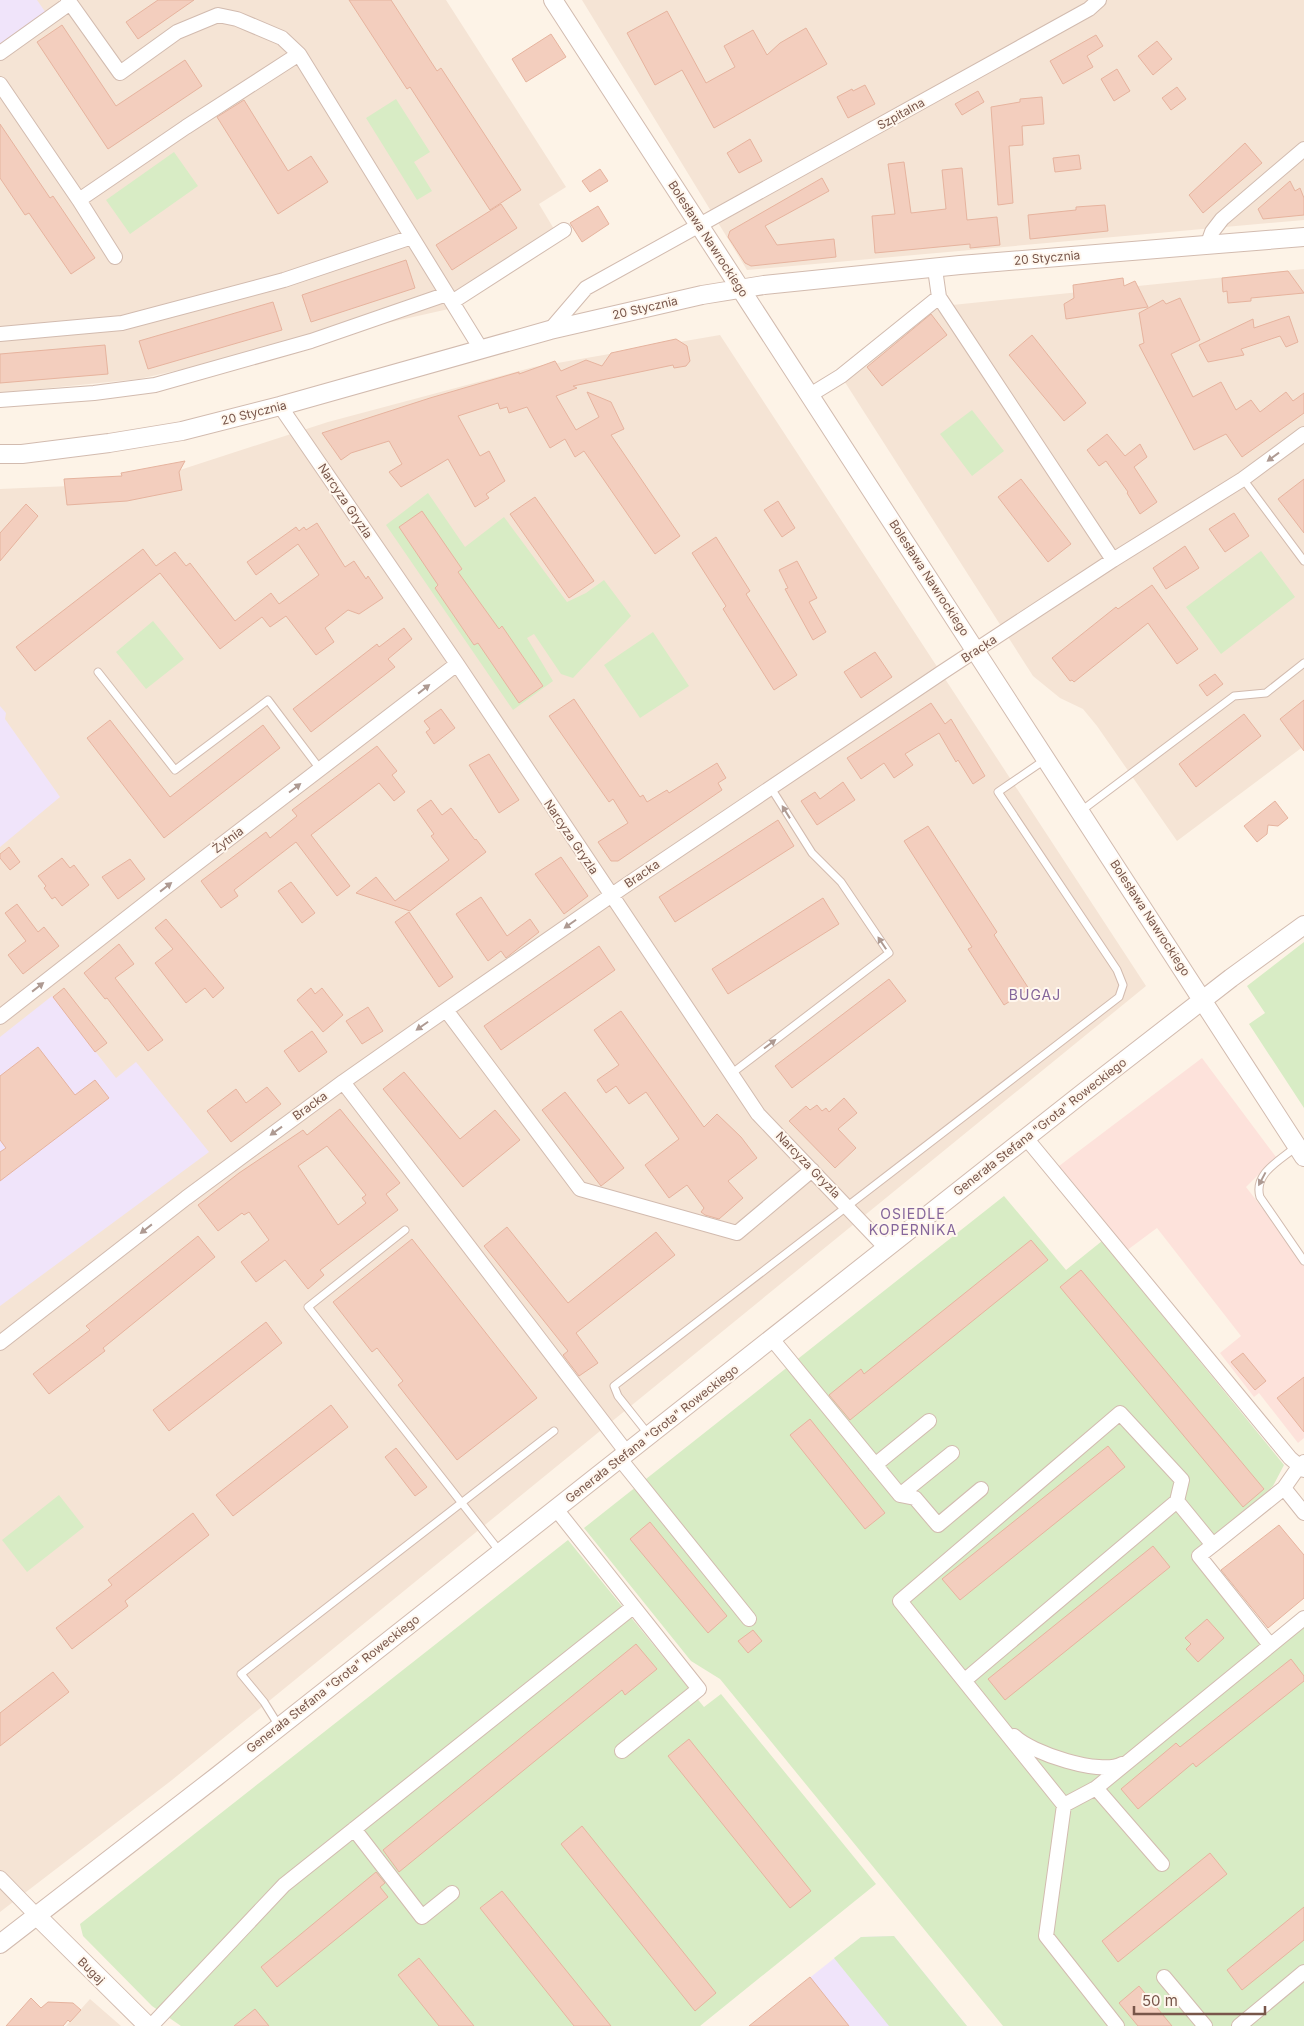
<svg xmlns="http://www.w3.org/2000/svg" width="1304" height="2026" viewBox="0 0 1304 2026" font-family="Inter,sans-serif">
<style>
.residential{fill:#f5e4d5}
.commercial{fill:#fde2db}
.education{fill:#f0e4fa}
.green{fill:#d8ecc5}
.building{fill:#f3cebe;stroke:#e6b39e;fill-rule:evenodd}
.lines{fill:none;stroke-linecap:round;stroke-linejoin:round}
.service-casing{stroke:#d2bbaf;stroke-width:9}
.minor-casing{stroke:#d2bbaf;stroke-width:16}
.tertiary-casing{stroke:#d2bbaf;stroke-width:20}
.service{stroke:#fff;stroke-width:7}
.minor{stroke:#fff;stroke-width:14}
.tertiary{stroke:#fff;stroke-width:18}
.oneway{fill:#ae9a92}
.labels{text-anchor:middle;stroke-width:4;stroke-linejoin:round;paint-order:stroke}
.street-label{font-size:12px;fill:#78564a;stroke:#fff7ee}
.neighbourhood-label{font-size:14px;letter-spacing:1px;fill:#85669b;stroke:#fff7ee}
</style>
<rect width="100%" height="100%" fill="#fdf3e7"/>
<path class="residential" d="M0 0H446L566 187 539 204 560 239 453 308 139 379 0 393Z
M582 0H1304V220L747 270Z
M1304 269V746L1177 841 1097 726 1083 709 1060 698 1033 676 841 376 923 308Z
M720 335 1146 986 172 1780 0 1912V489L140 483 328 422 534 367Z
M90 1999 121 2026H66Z"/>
<path class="commercial" d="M1202 1058 1276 1157 1246 1187 1304 1262V1438L1298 1443 1259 1393 1254 1397 1220 1353 1241 1336 1157 1228 1126 1251 1059 1166Z"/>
<path class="education" d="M0 0H37L46 13 0 45Z
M0 706 6 713 5 719 60 797 0 847Z
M52 996 116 1078 136 1062 209 1152 0 1306V1037Z
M894 1936 967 2026H749L861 1937Z"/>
<path class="green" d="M396 99 430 152 414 162 432 191 417 200 366 118Z
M174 152 198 186 130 234 106 200Z
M972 410 1004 451 972 476 940 434Z
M428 493 465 547 504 517 567 602 586 593 604 580 631 616 573 678 561 674 534 634 527 638 553 681 513 710 386 525Z
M1261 551 1295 597 1221 654 1186 607Z
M153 621 184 659 146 689 116 652Z
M653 632 689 686 640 718 604 665Z
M1304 942V1108L1249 1024 1265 1013 1247 986Z
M1004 1196 1066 1270 1102 1241 1284 1465 1273 1486 1191 1558 1269 1652 1304 1626V2026H1003L720 1679 691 1661 584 1528Z
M59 1495 84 1527 27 1572 2 1540Z
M568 1540 704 1707 721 1694 876 1884 700 2026H181L152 2006 83 1936 80 1924Z
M894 1936 967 2026H889L834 1958 861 1937Z"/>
<path class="building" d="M158 0H194L138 39 126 22Z
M349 0H391L437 71 441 68 521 190 490 210 410 87 407 89Z
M667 11 706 83 735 67 724 46 753 30 767 55 780 43 806 28 827 64 714 128 682 70 655 85 627 33Z
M62 25 116 106 185 60 202 86 108 149 37 42Z
M551 34 566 57 526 82 512 59Z
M1096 35 1103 46 1087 56 1093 67 1063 84 1050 61Z
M1157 41 1172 59 1153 75 1138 56Z
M1117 69 1130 91 1114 101 1101 79Z
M865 85 875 104 848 118 837 97 852 89 853 91Z
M1177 87 1186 99 1171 110 1162 98Z
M978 91 984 102 962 115 955 104Z
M1042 97 1044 124 1022 126 1023 145 1009 146 1013 203 998 205 991 107 1020 102V99Z
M244 100 288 171 311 156 328 182 278 214 217 117Z
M0 124 50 198 53 196 95 258 71 274 29 213 25 215 0 178Z
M750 139 762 161 739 173 727 153Z
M1245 143 1262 163 1203 213 1189 195Z
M1079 155 1081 169 1055 172 1053 158Z
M904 162 911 213 946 209 942 170 962 168 967 220 997 217 1000 245 970 248V244L875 253 872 216 895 214 888 164Z
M600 169 608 181 590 192 582 181Z
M822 178 829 191 765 226 777 245 834 239 836 257 751 266 745 263 728 237 730 231Z
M1290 181 1295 191 1300 188 1304 198V215L1263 219 1258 209Z
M501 204 517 228 452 270 436 245Z
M1105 205 1108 231 1030 239 1028 215 1076 210V207Z
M598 206 609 224 582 242 570 223Z
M406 260 415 288 311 322 302 295Z
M1288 271 1304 293 1251 298V301L1228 303 1227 291 1223 292 1222 278Z
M1123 278 1124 286 1135 281 1148 307 1066 319 1064 304 1074 298 1073 285Z
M1180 298 1200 340 1171 354 1193 397 1221 382 1236 410 1251 400 1260 412 1286 392 1293 401 1304 393V413L1242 457 1226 434 1194 450 1139 345 1144 343 1139 313 1163 300 1166 304Z
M273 302 282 330 148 369 139 341Z
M931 314 947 335 882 386 867 367Z
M1289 316 1298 342 1286 347 1280 336 1241 349 1244 355 1208 362 1199 345 1253 319 1254 328Z
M1032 335 1086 403 1064 421 1009 355Z
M676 339 687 346 690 361 686 366 674 368 673 365 573 386 577 388 556 396 576 430 599 417 587 392 611 402 624 429 611 435 680 536 655 554 584 451 575 457 565 439 550 448 527 407 509 413 507 407 500 409 498 403 458 416 480 456 489 451 505 481 486 494 489 498 475 507 448 459 401 487 389 472 402 464 389 441 351 453 341 460 322 433 430 398 519 372V374L555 361 561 371 586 360 602 366 611 353Z
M105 345 108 374 0 383V354Z
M1107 434 1125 456 1140 444 1147 457 1134 467 1157 502 1140 514 1127 493 1128 492 1106 461 1099 466 1087 450Z
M185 461 179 472 182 490 127 501 67 505 64 479 122 476 121 473Z
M1021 479 1071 544 1048 562 998 497Z
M1304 479V533L1278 499Z
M535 497 594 581 569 598 510 514Z
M778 501 795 528 782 537 764 510Z
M26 504 38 516 0 561V533Z
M422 511 462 569 458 572 499 629 502 626 543 686 519 703 478 643 474 645 435 588 438 585 399 527Z
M1234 513 1249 536 1225 552 1209 529Z
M317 523 345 567 354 561 366 579 368 576 383 598 359 614 348 610 325 628 334 642 316 655 286 616 270 627 262 617 220 649 160 573 35 671 16 647 143 549 156 566 175 552 186 566 190 563 235 621 271 593 279 604 319 575 298 544 256 575 247 562 296 527 299 531 304 527 306 530Z
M716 537 750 591 746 594 797 675 774 690 723 609 726 606 692 553Z
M1185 546 1199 568 1166 589 1153 568Z
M797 561 817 598 809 602 826 632 813 640 785 589 788 588 779 570Z
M1152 585 1198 649 1177 664 1148 623 1074 682 1072 680 1070 681 1052 658 1116 607 1118 609Z
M404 628 412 639 388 659 395 667 311 732 293 709 377 644 379 647Z
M875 652 892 677 861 698 844 672Z
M1215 674 1223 684 1207 696 1199 685Z
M574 699 640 797 643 795 647 802 667 790 669 793 717 763 726 778 718 783 722 790 618 861H611L598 842 628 823 613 799 609 802 549 716Z
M1304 700V751L1280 719Z
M931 703 945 724 951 719 985 776 973 784 958 760 956 762 939 733 905 754 913 765 894 778 884 763 861 779 847 758Z
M441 709 455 728 434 744 426 732 430 729 424 721Z
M1244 714 1261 736 1196 787 1179 764Z
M110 720 170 797 263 725 280 748 164 838 87 738Z
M377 746 397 771 392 775 405 792 394 801 379 783 311 835 350 886 337 896 296 842 234 890 238 896 221 908 201 881 266 832 270 838 297 816 292 810Z
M489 754 519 800 499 813 469 765Z
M843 782 855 800 817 825 801 801 815 792 820 799Z
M431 800 442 815 451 808 475 840 476 839 486 852 410 911 356 893 376 877 395 901 449 860 431 836 434 834 417 810Z
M1275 801 1288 818 1278 826 1268 825 1267 834 1257 842 1244 826Z
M778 820 794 846 675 922 659 897Z
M928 826 997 932 994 935 1029 989 1004 1005 968 949 972 947 904 841Z
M9 847 20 862 10 870 0 858V854Z
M561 857 588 896 564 914 535 874Z
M62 858 70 868 74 865 89 885 62 906 55 897 52 899 44 888 46 886 38 876Z
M130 859 145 879 118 899 102 877Z
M291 882 315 913 302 923 278 891Z
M481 897 507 936 530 919 539 932 506 958 501 951 488 961 456 914Z
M823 898 839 924 728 994 712 969Z
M17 904 38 932 44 927 59 946 23 974 8 955 26 941 5 913Z
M409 912 453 977 439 987 395 922Z
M166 919 224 988 213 998 205 988 186 1003 155 963 173 949 155 928Z
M119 944 134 964 115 978 163 1040 148 1051 107 998 105 999 84 973Z
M599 946 615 970 501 1050 484 1026Z
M889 979 906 1001 792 1088 775 1066Z
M64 988 107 1043 95 1052 53 997Z
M311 988 315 994 322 988 343 1015 323 1032 297 1000Z
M368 1007 383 1031 362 1044 346 1021Z
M621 1011 704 1127 717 1114 741 1137 757 1158 728 1181 743 1198 719 1219 705 1215 701 1212 704 1208 687 1185 669 1198 645 1165 679 1139 646 1092 629 1104 616 1086 606 1093 597 1080 619 1065 594 1030Z
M312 1031 327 1052 299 1072 284 1051Z
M38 1047 75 1095 95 1080 109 1098 0 1181V1152L6 1148 0 1140V1076Z
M404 1072 460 1139 495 1110 520 1140 463 1187 383 1089Z
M267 1087 281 1104 231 1142 207 1111 236 1089 246 1103Z
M565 1092 624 1168 601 1186 542 1110Z
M844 1098 857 1113 838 1129 856 1148 835 1168 789 1121 806 1106 810 1110 817 1105 822 1111 826 1108 829 1112Z
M340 1109 400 1183 386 1194 398 1210 320 1270 324 1275 308 1289 285 1260 256 1282 241 1262 269 1240 249 1212 244 1215 242 1213 218 1231 198 1205 239 1173 303 1130 307 1135ZM327 1146 366 1195 362 1198 366 1203 338 1225 298 1166Z
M507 1227 568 1303 656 1232 675 1255 576 1333 598 1363 579 1376 563 1355 568 1351 484 1246Z
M198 1236 215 1257 103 1348 105 1351 49 1394 33 1374 90 1330 86 1326Z
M412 1239 537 1398 457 1460 398 1385 403 1381 377 1348 372 1352 333 1302Z
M1031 1240 1048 1260 850 1420 829 1395 861 1369 864 1374Z
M1081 1270 1264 1489 1243 1507 1060 1287Z
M266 1322 282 1343 169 1431 153 1410Z
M1243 1353 1266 1381 1255 1390 1231 1362Z
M1304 1377V1432L1277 1398Z
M331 1405 348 1427 233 1516 216 1495Z
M810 1419 885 1513 865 1529 790 1435Z
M1108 1446 1125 1467 960 1600 942 1579Z
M396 1448 427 1487 415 1496 385 1457Z
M193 1513 209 1535 125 1601 128 1606 72 1649 56 1628 112 1585 108 1580Z
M650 1522 727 1616 708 1633 630 1539Z
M1279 1525 1304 1555V1598L1268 1628 1221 1570Z
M1153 1546 1170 1567 1005 1700 988 1679Z
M1207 1619 1224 1638 1198 1662 1186 1649 1191 1644 1185 1638Z
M753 1630 762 1641 748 1653 738 1641Z
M636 1644 657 1669 625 1695 622 1690 399 1872 383 1850Z
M1291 1659 1304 1676V1681L1196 1767 1193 1763 1138 1809 1121 1789 1176 1743 1180 1747Z
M53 1672 69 1692 0 1746V1713Z
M689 1739 811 1891 790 1908 668 1756Z
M582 1826 716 1993 695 2011 561 1844Z
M1210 1853 1227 1874 1118 1962 1102 1941Z
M376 1872 385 1883 380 1887 388 1897 277 1987 261 1967Z
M502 1891 611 2026H574L480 1908Z
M1304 1907V1940L1242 1990 1227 1970Z
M419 1958 474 2026H439L398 1975Z
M810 1977 849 2026H749Z
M1139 1986 1172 2026H1138L1119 2003Z
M31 1998 41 2008 48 2002 73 2003 81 2010 70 2022 68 2020 63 2026H6Z
M255 2009 269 2026H234Z"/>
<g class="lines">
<g class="service-casing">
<path id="service" d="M1243 479 1304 561
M98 672 175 770 268 700 320 769
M1081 811 1234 696 1266 693 1304 663
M731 1074 889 953 841 882 812 853 771 788
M1297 1146C1281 1160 1253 1173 1260 1197L1304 1261
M405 1230 308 1307 501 1553
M649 1435 618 1396 614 1386 1119 997 1123 985 1117 970 998 792 1046 759
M279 1726 264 1702 241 1674 554 1431"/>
</g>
<g class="minor-casing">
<path id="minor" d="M68 0 120 73 177 32 218 15 237 19 282 38 299 54 481 349
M0 53 70 3
M0 84 79 200 115 257
M79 200 186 127 299 54
M1207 246 1212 232 1222 219 1304 149
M935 269 939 297 1113 560
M452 302 564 230
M550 330 586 288 1089 9 1099 0
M0 334 122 323 284 280 412 237
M810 395 841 376 939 297
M0 400 94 393 155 385 311 341 447 294
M280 406 457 664 758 1114 887 1249
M446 1010 580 1189 737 1233 812 1170
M0 1017 165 888 457 664
M343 1082 627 1453
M1026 1138 1290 1458 1304 1470
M772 1339 900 1495 915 1498 938 1525 981 1489
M0 1343 186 1198 343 1082 427 1023 622 888 941 673 1113 560 1243 479 1304 434
M620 1459 749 1619
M875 1465 929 1421
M1284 1488 1304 1513
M900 1495 952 1453
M556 1509 699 1689 622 1751
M1213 1545 1284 1488 1300 1465 1304 1462
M965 1680 1177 1501
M1014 1736C1031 1753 1101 1776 1122 1764
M1096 1788 1162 1864
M1064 1805 900 1601 1120 1413 1182 1480 1177 1501 1213 1545 1199 1556 1270 1645
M354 1829 422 1917 452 1893
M0 1878 36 1915
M1164 1977 1205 2026
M151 2026 284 1885 633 1607
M1117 2026 1046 1936 1064 1805 1096 1788 1304 1618
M1239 2026 1304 1972"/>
</g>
<g class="tertiary-casing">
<path id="tertiary" d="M553 0 1304 1157
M0 454H22L109 443 182 431 280 406 550 330 702 295 764 285 960 265 1304 237
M36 1915 148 2026
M0 1944 216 1777 1084 1092 1231 978 1304 925"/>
</g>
<use href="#service" class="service"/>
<use href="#minor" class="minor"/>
<use href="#tertiary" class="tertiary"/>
</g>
<defs><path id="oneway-solid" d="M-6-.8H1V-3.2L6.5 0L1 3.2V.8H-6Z" transform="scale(1.25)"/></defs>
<g class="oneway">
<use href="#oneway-solid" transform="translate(1273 457) rotate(144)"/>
<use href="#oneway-solid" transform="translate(424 689) rotate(-38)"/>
<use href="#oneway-solid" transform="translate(295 788) rotate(-37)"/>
<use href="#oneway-solid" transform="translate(786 812) rotate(-122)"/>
<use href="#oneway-solid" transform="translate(166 887) rotate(-38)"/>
<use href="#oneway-solid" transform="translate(570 924) rotate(145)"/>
<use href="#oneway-solid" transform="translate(882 943) rotate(-124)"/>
<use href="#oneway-solid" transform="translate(38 987) rotate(-38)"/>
<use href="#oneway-solid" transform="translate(422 1026) rotate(145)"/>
<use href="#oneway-solid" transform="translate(770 1044) rotate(-37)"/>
<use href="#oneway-solid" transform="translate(276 1131) rotate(144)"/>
<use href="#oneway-solid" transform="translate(1262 1179) rotate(118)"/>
<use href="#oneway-solid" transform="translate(146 1229) rotate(142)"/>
</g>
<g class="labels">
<g class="street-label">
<text transform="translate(901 114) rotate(-29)" y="4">Szpitalna</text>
<text transform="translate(708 239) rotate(57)" y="4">Bolesława Nawrockiego</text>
<text transform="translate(1047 258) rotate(-5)" y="4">20 Stycznia</text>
<text transform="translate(645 308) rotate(-13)" y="4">20 Stycznia</text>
<text transform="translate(254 413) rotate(-14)" y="4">20 Stycznia</text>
<text transform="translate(345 501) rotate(56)" y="4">Narcyza Gryzla</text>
<text transform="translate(929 578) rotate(57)" y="4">Bolesława Nawrockiego</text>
<text transform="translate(979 649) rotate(-33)" y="4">Bracka</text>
<text transform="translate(571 837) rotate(56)" y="4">Narcyza Gryzla</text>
<text transform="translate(228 840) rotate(-37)" y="4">Żytnia</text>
<text transform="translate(642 874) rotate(-34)" y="4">Bracka</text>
<text transform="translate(1150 918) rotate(57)" y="4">Bolesława Nawrockiego</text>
<text transform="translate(310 1106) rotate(-36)" y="4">Bracka</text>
<text transform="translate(1040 1127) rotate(-38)" y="4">Generała Stefana "Grota" Roweckiego</text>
<text transform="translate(808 1165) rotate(46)" y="4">Narcyza Gryzla</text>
<text transform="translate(652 1434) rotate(-38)" y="4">Generała Stefana "Grota" Roweckiego</text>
<text transform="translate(333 1684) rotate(-38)" y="4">Generała Stefana "Grota" Roweckiego</text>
<text transform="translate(91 1971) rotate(45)" y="4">Bugaj</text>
</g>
<g class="neighbourhood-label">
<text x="1035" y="1000">BUGAJ</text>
<text x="913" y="1219">OSIEDLE<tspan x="913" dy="16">KOPERNIKA</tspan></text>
</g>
</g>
<path d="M1134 2006v8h131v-8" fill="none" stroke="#78564a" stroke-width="2.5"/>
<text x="1142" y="2006" font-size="15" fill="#78564a" stroke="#fff7ee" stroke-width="4" paint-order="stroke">50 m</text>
</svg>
